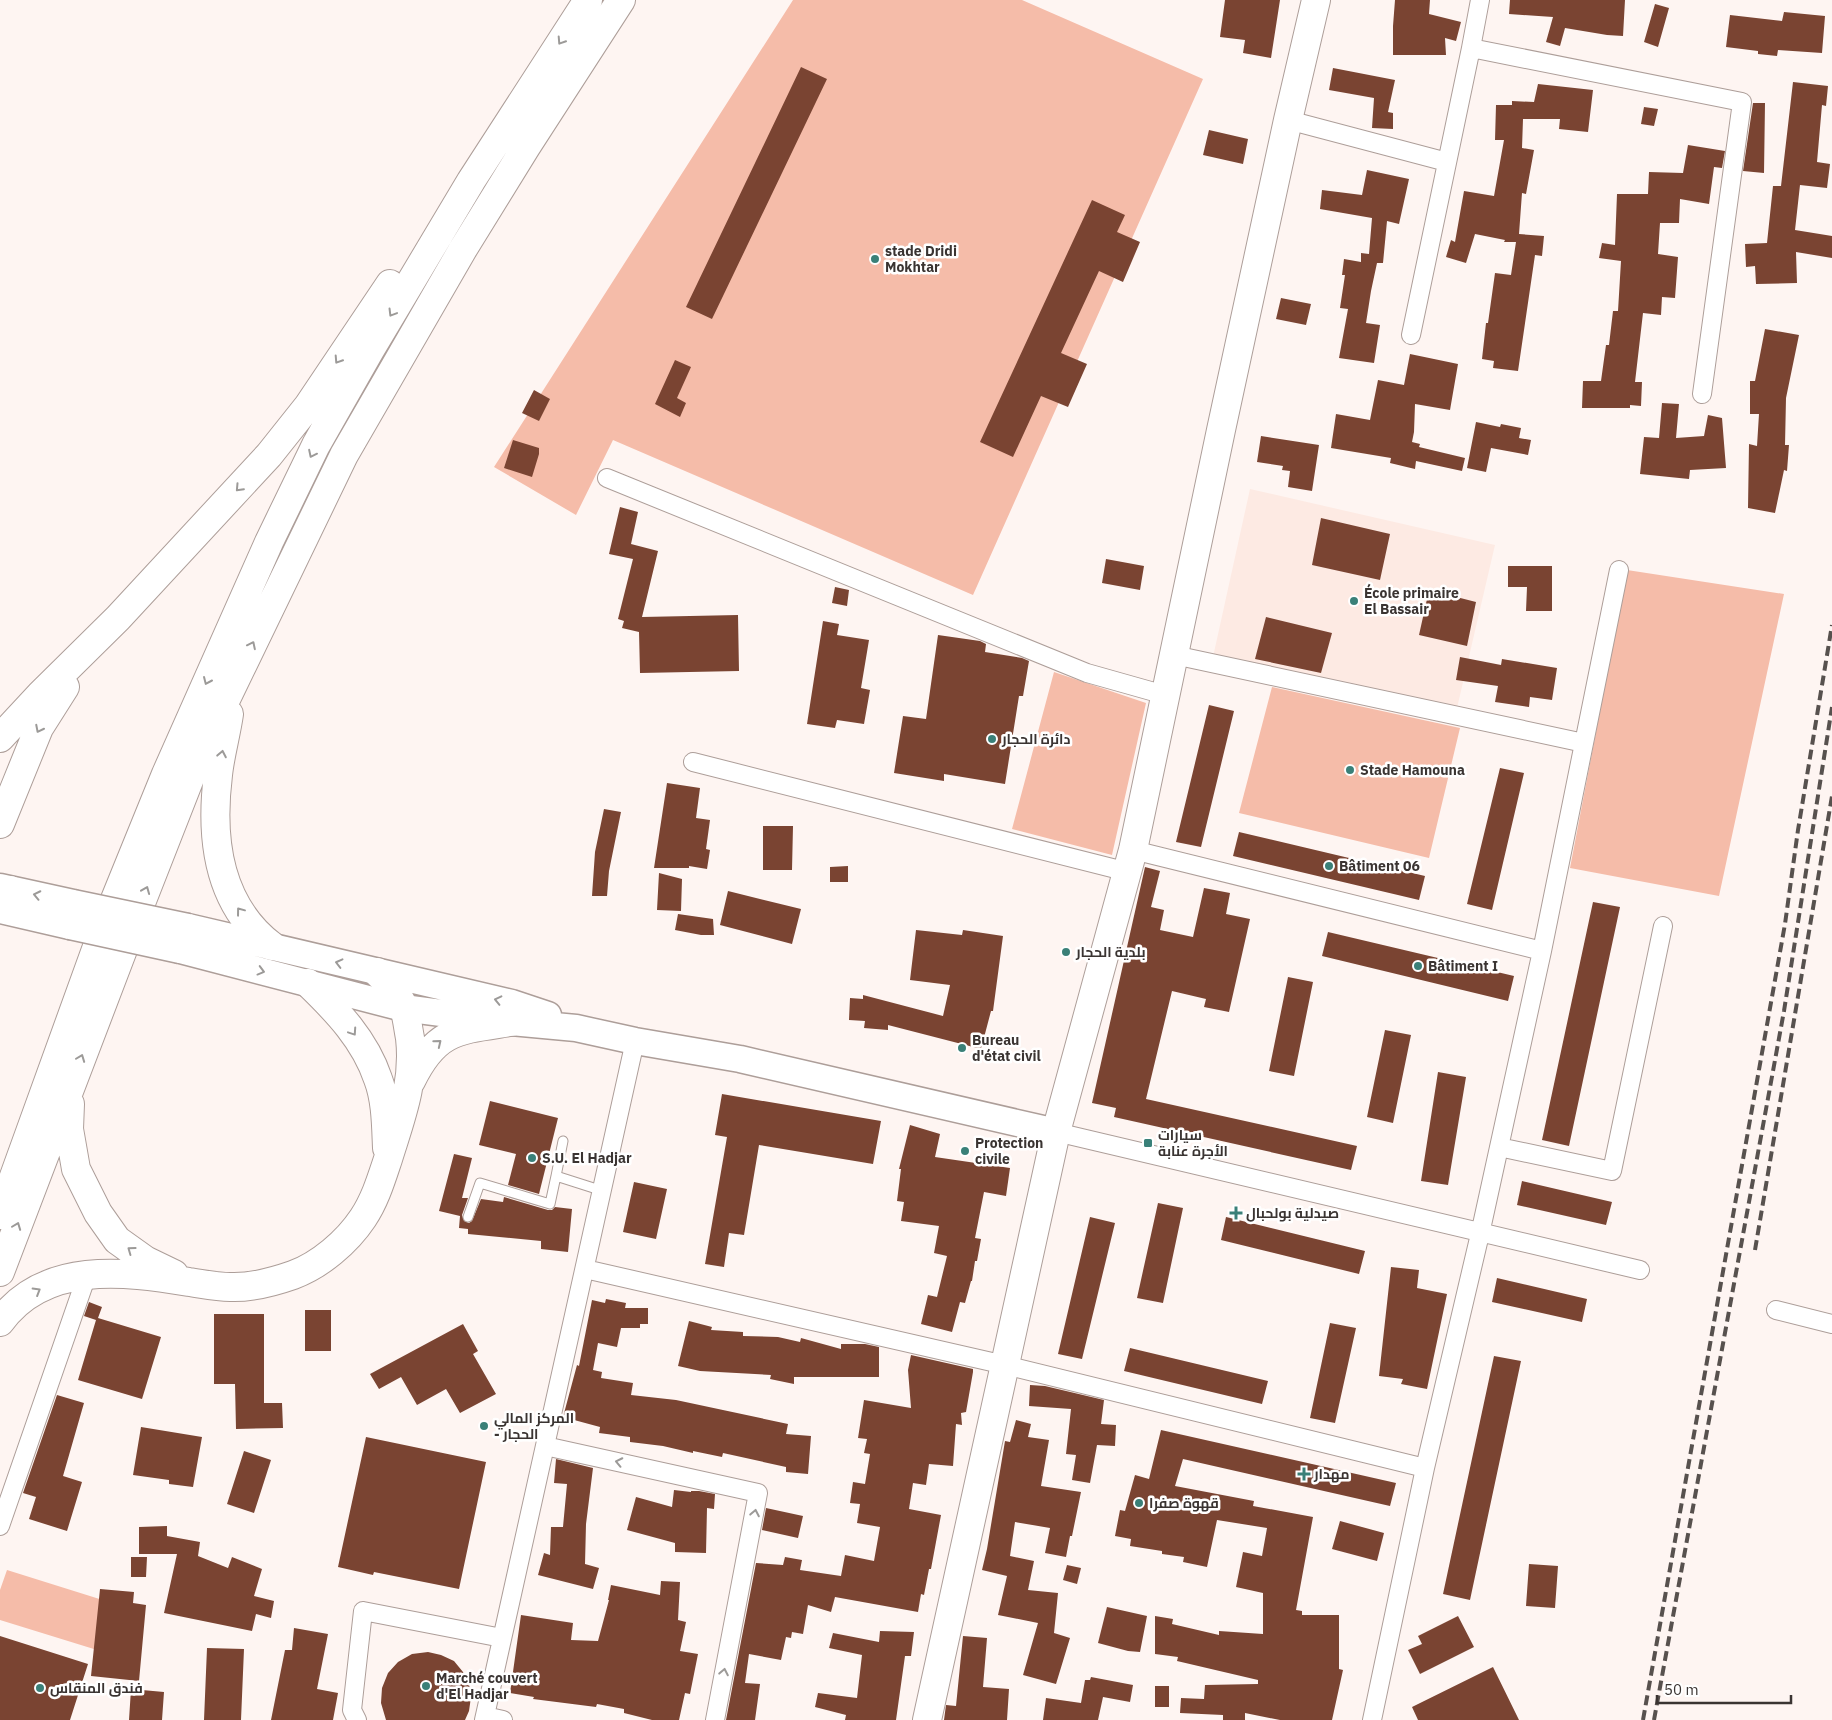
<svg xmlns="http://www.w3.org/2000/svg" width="1832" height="1720" viewBox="0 0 1832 1720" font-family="'IBM Plex Sans',Cairo,sans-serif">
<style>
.built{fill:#fdeae3}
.green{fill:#f5bca9}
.building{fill:#7a4432}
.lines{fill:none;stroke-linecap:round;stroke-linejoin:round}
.service-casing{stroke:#ad9e99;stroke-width:11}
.minor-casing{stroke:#ad9e99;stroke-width:20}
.secondary-casing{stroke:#ad9e99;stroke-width:29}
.primary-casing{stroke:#ad9e99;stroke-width:30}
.trunk-casing{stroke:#ad9e99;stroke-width:30}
.service{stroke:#fff;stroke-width:9}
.minor{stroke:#fff;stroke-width:18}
.secondary{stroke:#fff;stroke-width:26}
.primary{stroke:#fff;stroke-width:28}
.trunk{stroke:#fff;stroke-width:28}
.rail{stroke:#57514e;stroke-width:4;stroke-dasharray:10 5;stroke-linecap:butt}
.secondary-bridge-casing{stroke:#ad9e99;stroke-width:29;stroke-linecap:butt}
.secondary-bridge{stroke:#fff;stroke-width:26}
.oneway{stroke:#9c9a98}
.poi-dot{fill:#3a8078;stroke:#fff;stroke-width:2}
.labels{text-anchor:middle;stroke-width:5;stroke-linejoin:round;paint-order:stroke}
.poi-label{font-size:14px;font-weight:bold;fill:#3a3432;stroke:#fff;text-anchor:start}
</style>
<rect width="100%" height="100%" fill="#fef5f2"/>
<path class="built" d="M1250 489 1495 545 1457 708 1213 657Z"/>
<path class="green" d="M793 0H1022L1203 79 973 595 613 440 576 515 494 467Z
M1627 570 1784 594 1719 896 1570 868Z
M1054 672 1146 703 1112 855 1012 829Z
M1272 687 1460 728 1429 858 1239 813Z
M7 1570 125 1607 110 1654 0 1620V1590Z"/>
<path class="building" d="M1225 0H1280L1271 58 1243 53 1245 40 1220 37Z
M1395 0H1430L1429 14 1461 22 1456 41 1445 38 1446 55H1393V26Z
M1510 0H1625L1623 36 1607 35 1565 28 1560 46 1546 42 1553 17 1509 14Z
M1655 4 1669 8 1658 47 1644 42Z
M1784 12 1825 16 1822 53 1778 50 1777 56 1758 54V51L1726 47 1730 15 1782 21Z
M801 67 827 79 712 319 686 307Z
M1333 68 1395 80 1388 112 1393 113V129L1372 128 1374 98 1329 90Z
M1793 82 1828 86 1826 106 1822 105 1817 162 1830 164 1827 188 1800 185 1795 230 1832 236V258L1796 252 1797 283 1756 284 1755 266 1746 267 1745 244 1767 243 1773 186H1781Z
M1538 84 1593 90 1588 132 1559 129 1560 119H1523L1522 148 1534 150 1526 194 1522 193 1519 234 1544 236 1542 256 1535 255 1518 371 1493 368 1494 361 1482 359 1486 323H1488L1495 273 1511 275 1516 242H1504L1505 240 1475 234 1466 263 1446 257 1451 240 1455 242 1464 191 1494 196 1504 140H1495L1496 105H1512V101L1534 102Z
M1753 103H1765L1764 173 1743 171Z
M1644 107 1658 109 1654 126 1641 124Z
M1209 130 1248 139 1243 164 1203 155Z
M1688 145 1725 151 1722 168 1714 167 1709 204 1680 199 1679 223H1660L1658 254 1678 257 1675 298 1662 297 1661 315 1643 313 1635 382H1642L1641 406 1630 405V408H1582L1583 381H1601L1606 345H1609L1613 311H1618L1621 261 1599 258 1602 243 1615 245 1617 194H1648L1649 172 1683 173Z
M1367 170 1409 179 1399 224 1387 221 1383 263H1377L1371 291 1366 323 1380 325 1374 363 1339 358 1348 309 1340 308 1345 275H1342L1344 259 1361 262V253L1369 254 1372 218 1320 209 1322 190 1362 195Z
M1092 200 1125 215 1117 232 1140 242 1123 282 1099 271 1061 353 1087 364 1068 407 1041 396 1013 457 980 442Z
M1281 298 1311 304 1306 325 1276 319Z
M1765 329 1799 335 1786 398 1785 445H1789L1787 471 1784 470 1775 513 1748 508 1749 444 1757 446 1759 414H1750V381H1755Z
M1410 354 1458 364 1450 410 1415 404 1414 432 1412 442 1420 444 1419 447 1465 458 1462 471 1416 461 1415 469 1390 463 1391 458 1331 448 1336 414 1370 420 1378 380 1404 385Z
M675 360 691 367 677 398 686 403 680 417 655 404Z
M534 390 550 399 539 421 522 413Z
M1662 403 1679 404 1676 438 1704 436 1708 415 1722 418 1726 468 1690 470 1689 479 1640 474 1644 437 1659 438Z
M1476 422 1500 427 1501 424 1521 428 1519 438 1531 440 1528 455 1491 448 1486 472 1467 468Z
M1261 436 1319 445 1312 491 1288 487 1290 471 1282 470 1283 466 1257 462Z
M513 440 539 448V454L532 477 504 468Z
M620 507 638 512 631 544 658 551 642 617 738 615 739 671 640 673 639 632 622 628 624 621 618 619 633 559 609 554Z
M1321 518 1390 534 1380 580 1312 565Z
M1106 559 1144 566 1140 590 1102 583Z
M1508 566H1552V611H1526L1527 587H1508Z
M835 587 849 590 847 606 832 603Z
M1429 590 1476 602 1467 646 1419 635Z
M1266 617 1332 633 1321 673 1255 659Z
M823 621 839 624 837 635 869 640 861 688 870 690 864 724 837 720 835 728 807 724Z
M938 635 980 641 986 644 985 652 1022 658 1029 661 1023 696H1019L1005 784 944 774V781L894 773 903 716 926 719Z
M1460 657 1501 665 1502 659 1557 668 1552 700 1530 697 1529 707 1495 702 1498 686 1456 680Z
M1209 705 1234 711 1201 847 1176 842Z
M1500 768 1524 773 1492 910 1467 904Z
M667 783 700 788 696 818 710 820 706 849 710 850 707 869 689 866V868H654Z
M604 809 621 812 609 871 607 896H592L595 852Z
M763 826H793L792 870H763Z
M1239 832 1425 876 1419 900 1233 856Z
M848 866V882H830V867Z
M1145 867 1160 871 1151 907 1164 910 1160 930 1193 937 1204 888 1230 893 1226 914 1250 919 1229 1012 1204 1007 1206 999 1172 991 1146 1099 1357 1146 1351 1170 1114 1117 1116 1108 1092 1103Z
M659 873 682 879 681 911 657 910Z
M728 891 801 909 792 944 720 925Z
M1593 902 1620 907 1569 1146 1542 1140Z
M678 914 713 919 714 935H701L675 930Z
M916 930 962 935 963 930 1003 936 993 1011H991L981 1049 888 1025V1030L864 1028 865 1021 849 1020 850 998 863 999V995L943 1016 950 985 910 980Z
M1328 932 1514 976 1508 1001 1322 956Z
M1288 977 1313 982 1294 1076 1269 1071Z
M1385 1030 1411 1035 1393 1123 1367 1117Z
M1438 1072 1466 1077 1448 1185 1421 1181Z
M722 1094 881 1121 873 1164 759 1145 744 1235 729 1233 724 1267 705 1264 727 1137 715 1135Z
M490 1101 558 1118 539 1194 508 1185 516 1154 479 1145Z
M910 1125 940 1134 935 1157 1010 1168 1006 1196 984 1192 975 1238 981 1239 977 1261H975L972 1281H971L965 1303 960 1302 952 1332 921 1324 928 1295 937 1297 947 1256 934 1253 939 1226 901 1221 904 1202 897 1201 901 1169H899Z
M454 1154 472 1158 462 1198H468L462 1215 464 1221 469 1223 472 1221 481 1199 503 1202 504 1197 548 1210H552L555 1207 572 1209 568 1252 541 1249V1241L468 1234V1229L459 1228 460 1216 439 1211Z
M1522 1181 1612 1202 1606 1225 1517 1205Z
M634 1182 667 1189 656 1239 623 1232Z
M1158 1203 1183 1208 1163 1303 1137 1298Z
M1090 1217 1115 1223 1082 1359 1058 1354Z
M1226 1217 1365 1251 1359 1274 1221 1240Z
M1391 1267 1419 1270 1417 1288 1447 1294 1427 1389 1401 1384 1403 1379 1379 1376Z
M1497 1278 1587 1299 1582 1322 1492 1302Z
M606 1299 626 1303 625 1308H648V1324H640V1328H621L617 1347 598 1343 593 1370 602 1372 601 1378 633 1383 631 1395 676 1400 788 1424 786 1434 811 1436 808 1474 786 1472V1467L723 1453 722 1457 693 1451V1453L663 1446 630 1442V1437L599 1433 600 1427 563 1417 577 1365 579 1366 592 1300 605 1303Z
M89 1302 102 1307 98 1318 161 1337 142 1399 78 1380 96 1320 84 1316Z
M305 1310H331V1351H305Z
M214 1314H264V1403H282L283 1428 236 1429 235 1384H214Z
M689 1321 712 1327 711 1330 743 1332V1336L778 1337 800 1342 801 1338 841 1349V1344H865L879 1347V1377H794V1384L770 1379 771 1375 700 1371 678 1366Z
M1330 1323 1356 1328 1335 1423 1310 1418Z
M463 1324 478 1351 473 1354 496 1394 460 1413 446 1389 417 1405 401 1377 379 1389 370 1374Z
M1130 1348 1268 1381 1262 1404 1124 1371Z
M911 1355 973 1369V1372L966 1412 961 1413 962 1425 956 1424 953 1466 929 1464 926 1485 913 1483 909 1509 941 1515 931 1569H929L924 1595 921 1594 918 1612 835 1597 831 1612 808 1605 803 1634 792 1632 791 1638 786 1637 781 1660 749 1654 745 1683 760 1684 755 1720H726L756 1563 783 1565 785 1557 802 1560 800 1570 841 1576 845 1555 874 1561 880 1527 857 1523 860 1504 850 1503 853 1482 865 1484 870 1454 864 1453 867 1439 858 1438 864 1400 911 1408 908 1370Z
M1494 1356 1521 1361 1470 1600 1443 1594Z
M1030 1385 1045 1386 1104 1400 1101 1424 1116 1425 1115 1446 1097 1445 1090 1483 1072 1480 1076 1455 1066 1454 1071 1409 1029 1406Z
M57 1395 84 1403 63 1476 82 1482 67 1531 29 1519 36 1497 23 1493Z
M1016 1420 1031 1424 1028 1437 1049 1440 1041 1486 1081 1492 1072 1536H1070L1066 1557 1045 1553 1050 1528 1015 1522 1010 1556 1034 1561 1028 1590 1058 1593 1054 1633 1070 1638 1056 1684 1023 1675 1038 1623 998 1615 1007 1576 982 1570 987 1549 1005 1441 1010 1442Z
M141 1427 202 1437 193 1487 169 1484V1480L133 1475Z
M1161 1430 1396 1483 1390 1506 1183 1459 1175 1486 1254 1501 1253 1506 1313 1517 1296 1610 1302 1611V1615H1339V1669L1343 1670 1332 1720H1280L1245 1713V1720H1223V1715L1180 1713 1181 1698 1204 1699 1205 1685 1258 1684V1680L1177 1661 1178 1657 1155 1654V1616L1173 1619 1172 1624 1219 1635V1631L1263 1634V1593L1236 1587 1243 1552 1262 1556 1267 1528 1217 1520 1207 1567 1183 1562 1184 1557 1162 1554V1551L1130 1546 1131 1539 1115 1536 1120 1510 1125 1511 1135 1475 1149 1479Z
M366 1437 486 1462 459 1589 374 1572 373 1575 338 1567Z
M244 1451 271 1460 254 1513 227 1504Z
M556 1459 593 1468 586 1524 585 1564 599 1568 593 1589 538 1575 544 1553 550 1555 551 1527H563L567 1484 554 1483Z
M674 1490 691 1492V1491H699L715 1494 714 1509 707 1508 706 1553 675 1552V1543L627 1530 636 1497 672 1507Z
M766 1508 803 1516 798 1538 762 1530Z
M1340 1521 1384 1533 1377 1561 1332 1549Z
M167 1526V1536L200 1542 198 1556 228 1568 232 1557 262 1569 254 1596 274 1601 271 1618 256 1614 252 1631 164 1613 177 1554H139V1527Z
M131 1557H147L146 1577H131Z
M1529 1564 1558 1566 1555 1608 1526 1606Z
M1067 1565 1081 1568 1077 1584 1063 1580Z
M661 1581 680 1582 678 1620 686 1622 680 1651 698 1654 690 1694 685 1693 679 1720H652L624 1713V1709L597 1704 596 1707 533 1699 534 1697 510 1693 521 1615 573 1623 571 1640 598 1641 609 1600H608L611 1585 660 1595Z
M100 1589 134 1592 133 1603 146 1605 139 1681 91 1676Z
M1107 1607 1147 1616 1140 1652 1128 1651 1098 1643Z
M1458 1616 1474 1647 1420 1674 1408 1650 1422 1644 1418 1636Z
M294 1628 328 1634 317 1689 338 1693 333 1720H271L285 1650H292Z
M880 1631 914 1632 911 1656H905L896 1720H845L846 1715 815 1707 818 1693 857 1698 862 1655 829 1648 833 1633 879 1642Z
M0 1636 88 1664 70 1720H0Z
M963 1636 987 1638 983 1687 1009 1689 1007 1720H944L946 1705 956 1706Z
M207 1648 244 1649 241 1720H204Z
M428 1652 441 1655 454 1661 463 1672 469 1684 471 1697 469 1711 465 1720H386L381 1703 382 1688 388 1673 398 1662 412 1654Z
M1493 1667 1519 1720H1418L1412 1707Z
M1091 1677 1133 1685 1130 1702 1103 1697 1098 1720H1043L1046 1698 1081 1703 1085 1680H1090Z
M1155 1686H1169V1707H1155Z
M131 1689 164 1692 162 1720H129Z"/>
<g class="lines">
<g class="service-casing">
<path id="service" d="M563 1141 556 1176 603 1191
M468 1217 480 1183 550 1204 556 1176"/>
</g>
<g class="minor-casing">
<path id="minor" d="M1471 48 1480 0
M1288 120 1447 162
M1411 335 1471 48 1742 102 1702 394
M607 478 1087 673 1165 695
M1174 655 1584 743
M693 762 1128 872
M1133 850 1542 951
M1056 1132 1640 1270
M1499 1147 1612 1171 1663 926
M585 1269 1005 1365 1425 1468
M1776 1310 1832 1324
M545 1446 758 1493 715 1720
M0 1526 87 1275
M485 1716 503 1720
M357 1720 352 1710 363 1611 502 1638
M484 1720 635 1041
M1372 1720 1425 1468 1480 1234 1542 951 1619 570"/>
</g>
<g class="secondary-casing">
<path id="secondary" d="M0 887 73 903
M0 910 70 926
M188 927 512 1003 548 1015
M180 950 403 1008 511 1022 576 1028 635 1041 740 1059 1056 1132"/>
</g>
<g class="primary-casing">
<path id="primary" d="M927 1720 1056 1132 1133 850 1221 430 1288 120 1316 0"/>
</g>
<g class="trunk-casing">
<path id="trunk" d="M229 714C226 735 220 755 218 775 210 839 218 905 272 946
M0 738 40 695 118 618 269 455 308 406 390 284
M0 824 39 728 65 687
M0 892 10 890
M308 983C337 1011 365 1040 378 1079 386 1100 386 1125 387 1148
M411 1081C436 1029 459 1030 511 1022
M70 1104 69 1129 76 1169 98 1213 117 1240 145 1260 174 1274
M0 1215 107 919 166 774 269 542 316 445 370 350 471 181 588 0
M0 1272 132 926 199 755 344 455 463 249 526 147 621 0
M0 1322C44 1261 124 1271 189 1282 203 1284 216 1287 230 1287 252 1288 273 1282 293 1275 320 1265 347 1242 363 1218 375 1200 381 1180 388 1159 401 1117 415 1083 410 1038 408 1028 407 1017 404 1008 398 993 388 983 377 972"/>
</g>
<use href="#service" class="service"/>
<use href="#minor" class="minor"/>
<use href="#secondary" class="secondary"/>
<use href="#primary" class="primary"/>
<use href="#trunk" class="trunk"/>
<path class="rail" d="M1755 1250 1832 796
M1643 1720 1785 924 1798 830 1832 625
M1654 1720 1784 1011 1832 707"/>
<g class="secondary-bridge-casing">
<path id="secondary-bridge" d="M73 903 188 927
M70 926 180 950"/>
</g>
<use href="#secondary-bridge" class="secondary-bridge"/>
</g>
<defs><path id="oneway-chevron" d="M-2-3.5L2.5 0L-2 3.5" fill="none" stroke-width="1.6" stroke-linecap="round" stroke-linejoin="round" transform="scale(1.25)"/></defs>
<g class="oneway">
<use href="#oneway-chevron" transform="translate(561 41) rotate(123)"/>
<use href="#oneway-chevron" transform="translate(392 313) rotate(121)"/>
<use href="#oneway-chevron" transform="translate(338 360) rotate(123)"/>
<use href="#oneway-chevron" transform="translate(312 454) rotate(116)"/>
<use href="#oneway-chevron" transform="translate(239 488) rotate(133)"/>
<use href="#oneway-chevron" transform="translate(252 645) rotate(-64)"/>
<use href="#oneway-chevron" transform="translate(207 681) rotate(114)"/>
<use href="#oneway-chevron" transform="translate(39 729) rotate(117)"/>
<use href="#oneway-chevron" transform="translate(222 754) rotate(-79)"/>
<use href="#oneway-chevron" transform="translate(146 890) rotate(-68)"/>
<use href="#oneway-chevron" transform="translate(37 895) rotate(-168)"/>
<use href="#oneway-chevron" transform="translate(240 911) rotate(-127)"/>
<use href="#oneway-chevron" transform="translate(339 963) rotate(-166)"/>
<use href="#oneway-chevron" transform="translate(261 971) rotate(15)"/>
<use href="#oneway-chevron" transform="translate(498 1000) rotate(-167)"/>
<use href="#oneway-chevron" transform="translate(353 1032) rotate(56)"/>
<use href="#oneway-chevron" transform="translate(438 1043) rotate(-39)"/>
<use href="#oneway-chevron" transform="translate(81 1058) rotate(-69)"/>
<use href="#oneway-chevron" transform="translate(17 1226) rotate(-69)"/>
<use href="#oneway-chevron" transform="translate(131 1250) rotate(-144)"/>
<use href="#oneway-chevron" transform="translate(37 1291) rotate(-31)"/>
<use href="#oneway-chevron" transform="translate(619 1462) rotate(-168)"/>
<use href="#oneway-chevron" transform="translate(755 1513) rotate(-79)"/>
<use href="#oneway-chevron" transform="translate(724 1672) rotate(-79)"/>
</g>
<g class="poi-dot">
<circle cx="875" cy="259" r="5"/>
<circle cx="1354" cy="601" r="5"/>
<circle cx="992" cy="739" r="5"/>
<circle cx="1350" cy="770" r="5"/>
<circle cx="1329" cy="866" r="5"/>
<circle cx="1066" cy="952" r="5"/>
<circle cx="1418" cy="966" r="5"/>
<circle cx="962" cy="1048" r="5"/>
<rect x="1143" y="1138" width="10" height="10" rx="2.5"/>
<circle cx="965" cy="1151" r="5"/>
<circle cx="532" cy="1158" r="5"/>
<path d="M1233.5 1205.5h5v5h5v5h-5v5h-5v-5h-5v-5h5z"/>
<circle cx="484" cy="1426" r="5"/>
<path d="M1301.5 1466.5h5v5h5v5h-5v5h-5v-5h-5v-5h5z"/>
<circle cx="1139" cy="1503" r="5"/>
<circle cx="426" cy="1686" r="5"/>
<circle cx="40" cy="1688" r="5"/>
</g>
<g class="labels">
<g class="poi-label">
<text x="885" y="256">stade Dridi<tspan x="885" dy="16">Mokhtar</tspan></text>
<text x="1364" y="598">École primaire<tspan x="1364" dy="16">El Bassair</tspan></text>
<text x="1002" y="744">دائرة الحجار</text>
<text x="1360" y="775">Stade Hamouna</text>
<text x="1339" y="871">Bâtiment 06</text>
<text x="1076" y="957">بلدية الحجار</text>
<text x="1428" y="971">Bâtiment I</text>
<text x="972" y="1045">Bureau<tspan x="972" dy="16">d'état civil</tspan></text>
<text x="1158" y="1140">سيارات<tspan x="1158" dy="16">الأجرة عنابة</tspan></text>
<text x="975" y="1148">Protection<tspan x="975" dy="16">civile</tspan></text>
<text x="542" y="1163">S.U. El Hadjar</text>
<text x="1246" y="1218">صيدلية بولحبال</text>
<text x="494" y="1423">المركز المالي<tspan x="494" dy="16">- الحجار</tspan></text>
<text x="1314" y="1479">مهدار</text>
<text x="1149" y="1508">قهوة صفرا</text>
<text x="436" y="1683">Marché couvert<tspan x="436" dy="16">d'El Hadjar</tspan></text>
<text x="50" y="1693">فندق المنقاس</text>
</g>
</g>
<path d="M1657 1695v8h134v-8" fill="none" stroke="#3a3432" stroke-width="2.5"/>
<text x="1664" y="1695" font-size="15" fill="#3a3432" stroke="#ffffff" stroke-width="4" paint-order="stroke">50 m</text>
</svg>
